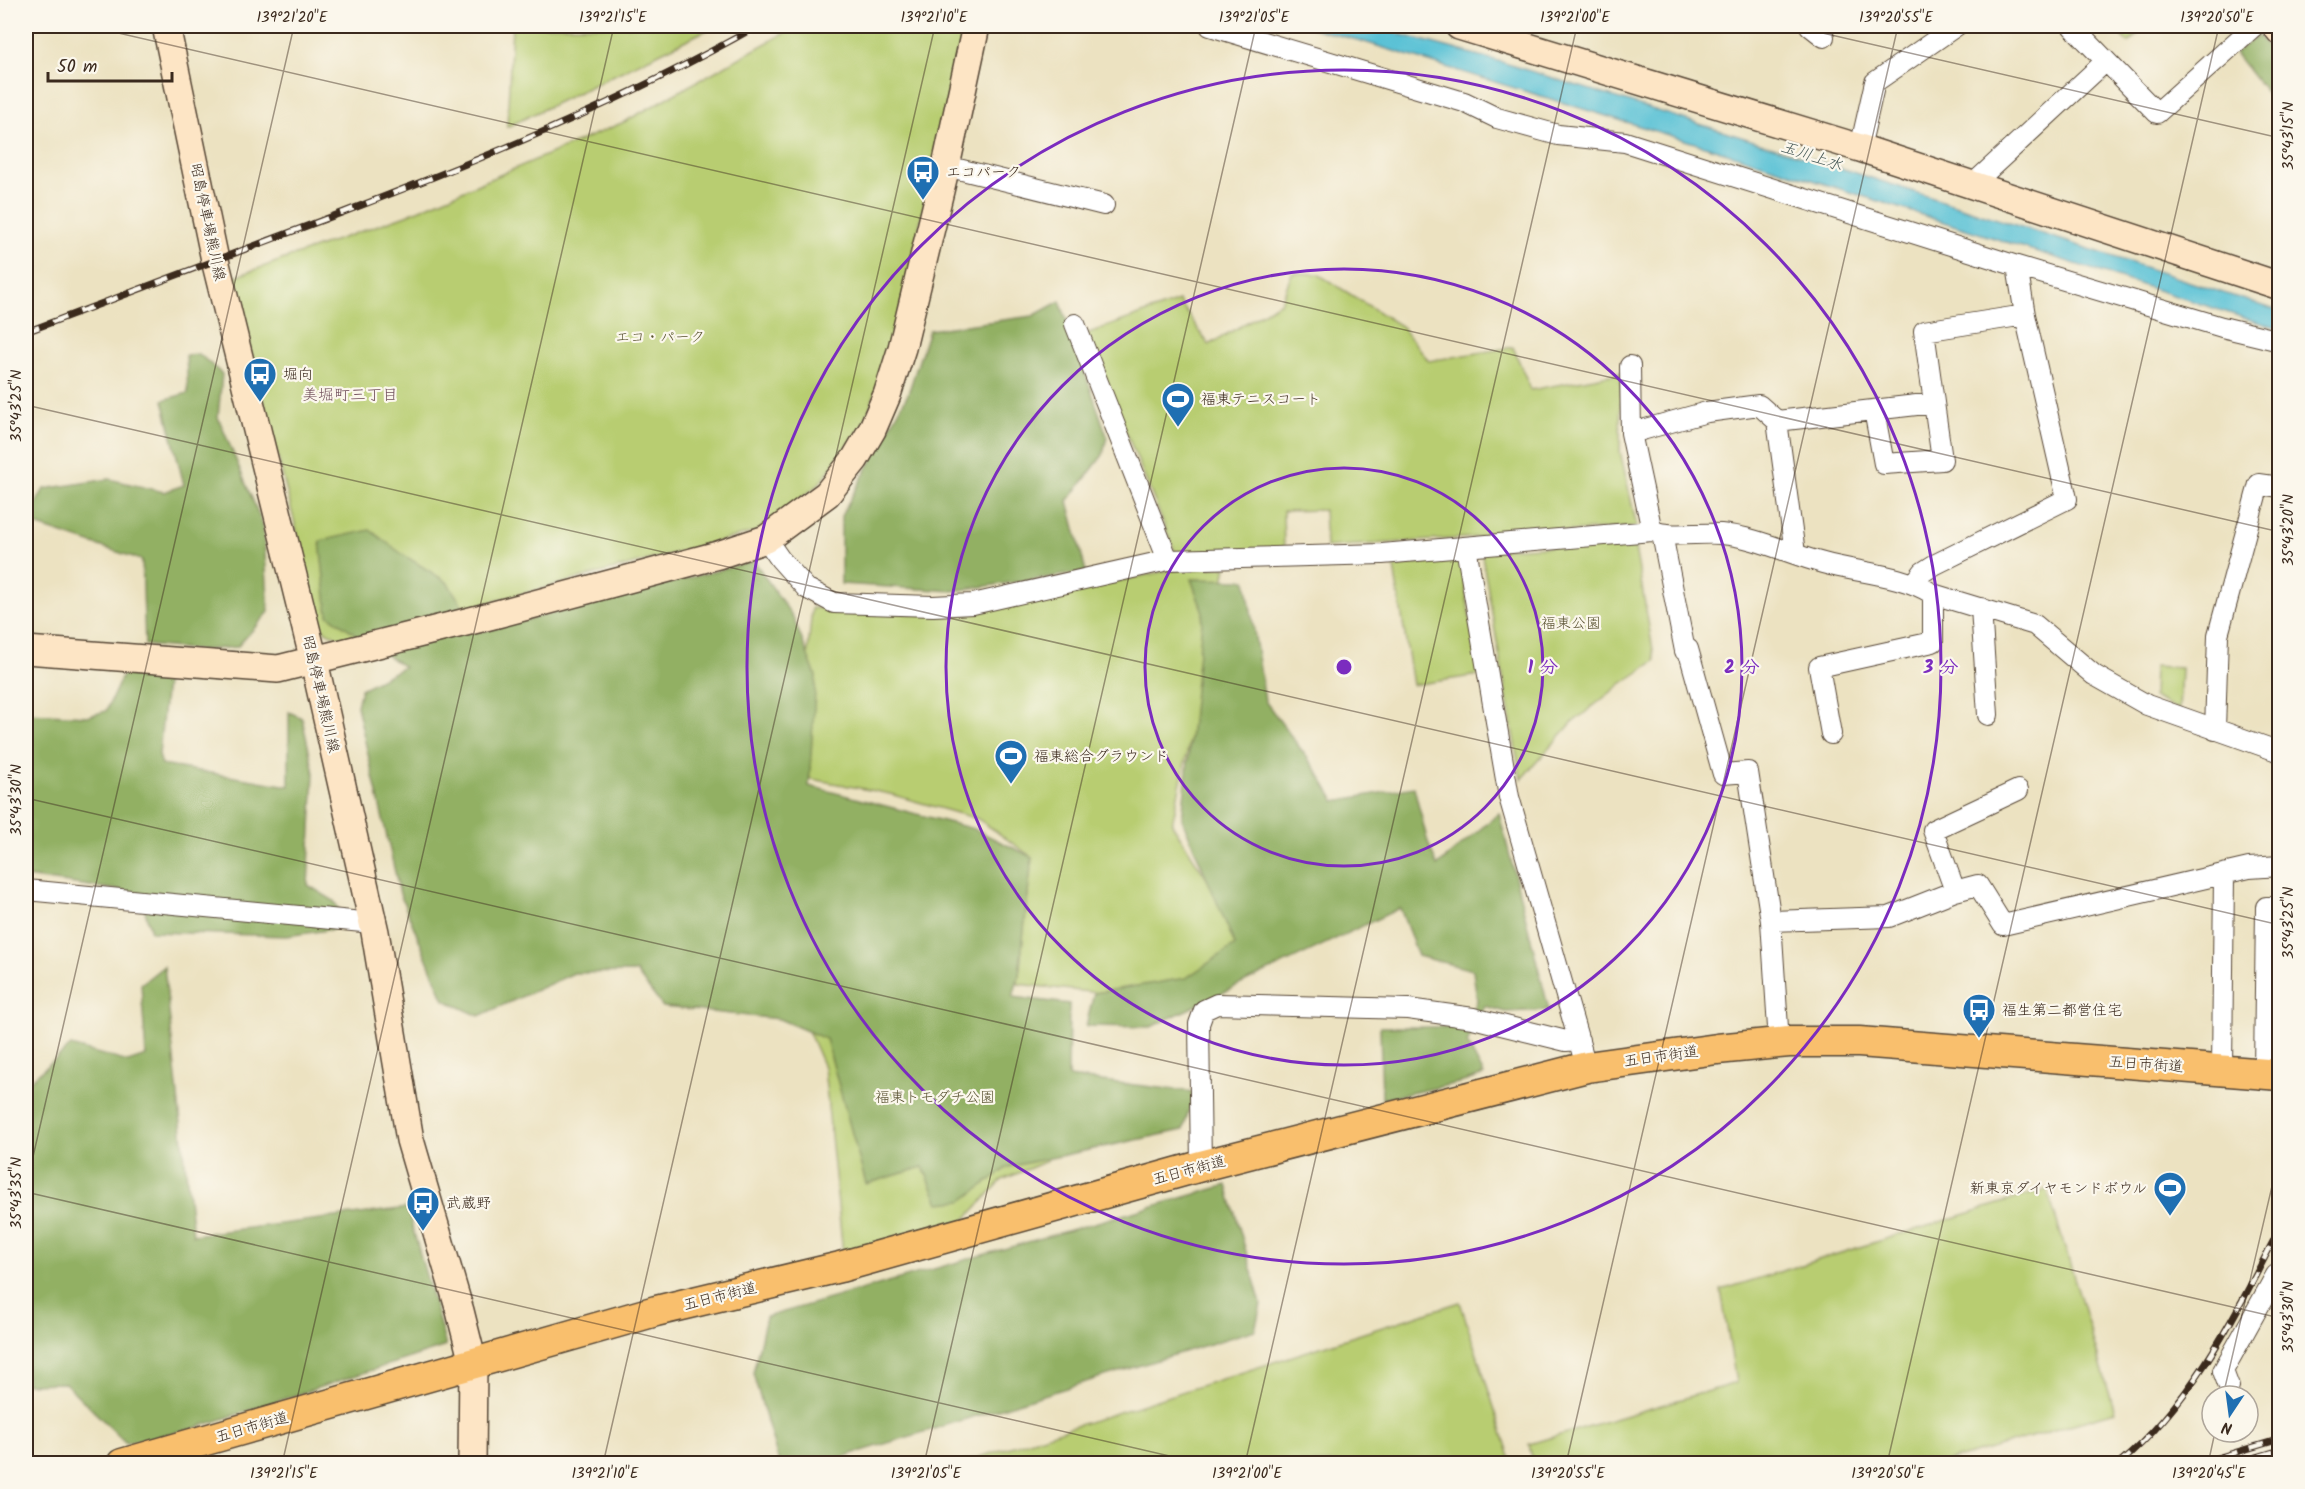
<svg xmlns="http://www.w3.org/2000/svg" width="2305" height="1489" viewBox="0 0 2305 1489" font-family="Kalam,'Klee One',sans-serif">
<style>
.green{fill:#b8cd71;stroke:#7a7c48;stroke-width:1.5}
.forest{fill:#92b063;stroke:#666d40;stroke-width:1.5}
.water{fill:#59c1d5;stroke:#4a767a;stroke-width:1.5}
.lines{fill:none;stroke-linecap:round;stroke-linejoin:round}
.street-casing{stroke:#564636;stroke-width:22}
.secondary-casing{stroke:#564636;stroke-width:30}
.primary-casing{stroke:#564636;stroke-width:33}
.street{stroke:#fff;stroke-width:20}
.secondary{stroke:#fde5c5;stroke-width:27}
.primary{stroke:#f9bf6d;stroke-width:30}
.rail-casing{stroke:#3b2a1e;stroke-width:7}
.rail{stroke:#fbf7ec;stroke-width:4.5;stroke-dasharray:14;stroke-linecap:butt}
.ticks{fill:none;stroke:#3b2a1e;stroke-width:1.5;stroke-opacity:0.45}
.ring{fill:none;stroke:#7b2cbf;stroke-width:3}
.labels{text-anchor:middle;stroke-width:4.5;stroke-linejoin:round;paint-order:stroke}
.poi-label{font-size:15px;fill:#3b2a1e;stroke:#fbf7ec;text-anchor:start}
.street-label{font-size:15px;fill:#3b2a1e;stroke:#fbf7ec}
.park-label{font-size:15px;fill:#5a5333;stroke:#fbf7ec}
.water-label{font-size:16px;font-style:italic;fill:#445755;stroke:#fbf7ec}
.neighbourhood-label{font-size:16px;fill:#74535f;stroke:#fbf7ec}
.centre{fill:#7b2cbf;stroke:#fbf7ec;stroke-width:3}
.ring-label{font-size:18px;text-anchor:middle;font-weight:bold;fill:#7b2cbf;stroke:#fbf7ec;stroke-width:4.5;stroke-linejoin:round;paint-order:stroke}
.neatline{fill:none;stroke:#3b2a1e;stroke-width:2}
.ticks-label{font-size:15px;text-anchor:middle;fill:#3b2a1e}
</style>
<rect width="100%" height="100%" fill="#fbf7ec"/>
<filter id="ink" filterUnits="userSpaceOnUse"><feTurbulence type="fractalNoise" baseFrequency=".0167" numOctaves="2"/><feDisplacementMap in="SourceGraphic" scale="12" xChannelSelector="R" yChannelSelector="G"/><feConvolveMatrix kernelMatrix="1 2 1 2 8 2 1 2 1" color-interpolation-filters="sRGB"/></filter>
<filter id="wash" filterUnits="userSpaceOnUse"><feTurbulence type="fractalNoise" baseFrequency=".008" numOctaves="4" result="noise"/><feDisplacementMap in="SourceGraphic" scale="24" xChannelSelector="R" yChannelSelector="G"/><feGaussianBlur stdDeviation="1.35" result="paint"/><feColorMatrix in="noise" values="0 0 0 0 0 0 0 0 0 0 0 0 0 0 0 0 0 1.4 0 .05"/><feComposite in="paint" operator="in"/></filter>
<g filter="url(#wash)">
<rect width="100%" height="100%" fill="#ece2c1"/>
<path class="green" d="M512 26H715L507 127Z
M797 26H965L891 350 863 426 818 485 758 531 344 641 322 629 232 278 406 215 624 122Z
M2112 26H2147L2128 43Z
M1292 273 1318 274 1401 326 1429 361 1513 347 1531 390 1621 373 1620 451 1637 527 1326 547 1324 510 1283 511 1284 549 1176 554 1086 334 1179 301 1209 345 1281 302Z
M1634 542 1655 661 1621 684 1572 723 1521 779 1481 550Z
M1460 556 1479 675 1413 685 1394 567Z
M1226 567 1172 824 1251 948 1144 998 1018 984 1032 857 978 819 890 794 796 776 812 608 957 616 1170 570Z
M2154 666 2181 668 2179 710 2153 697Z
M1069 1004 1047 1161 1002 1180 964 1221 843 1254 824 1067 802 1017Z
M2047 1189 2115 1412 1943 1463H1533L1529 1444 1736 1383 1721 1290Z
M1460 1302 1512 1463H961Z"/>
<path class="forest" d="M2258 35 2279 63V104L2277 106 2235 53Z
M1060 301 1107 436 1103 455 1068 501 1086 572 953 591 841 584V516L908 394 929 330 1033 316Z
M199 354 222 374 218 417 263 525 269 612 237 647 203 650 145 645 142 560 26 522 44 489 109 479 164 492 184 485 163 400 188 393 186 355Z
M370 530 402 554 447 582 480 632 754 561 793 617 816 676 809 786 974 829 1032 857 1019 975 1013 997 1069 1004 1068 1077 1194 1092 1183 1130 1008 1167 962 1201 939 1203 923 1167 866 1184 826 1039 779 1019 663 1007 636 972 574 973 479 1016 444 1000 400 894 357 706 361 689 404 667 328 615 320 541Z
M1191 579 1246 580 1265 701 1317 771 1335 801 1414 787 1427 839 1437 866 1499 813 1549 1010 1505 1012 1485 1006 1467 1043 1484 1075 1463 1082 1382 1099 1380 1027H1466L1477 1001 1473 970 1418 956 1400 908 1151 1027 1086 1026 1094 993 1186 978 1235 945 1182 819 1203 612Z
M124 672 166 682 159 755 162 765 289 786V712L302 718 314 773 308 885 334 901 348 927 287 936 151 932 140 893 26 877V713L89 716 106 711Z
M164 966 193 1235 407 1208 446 1346 195 1428 126 1443 65 1383 26 1384V1087L28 1082 71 1046 128 1062 146 1056 141 984Z
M1227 1185 1261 1304 1255 1330 823 1463H779L753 1373 766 1317Z"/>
<path class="water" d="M1304 26H1370L1498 61 1850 171 2279 311V329L1737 156 1361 41Z"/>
</g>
<g filter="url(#ink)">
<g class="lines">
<g class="street-casing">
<path id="street" d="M1210 26 1464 102 1497 118 1558 135 1625 142 2017 266 2222 327 2280 341
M1810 26 1824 37
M2072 26 2157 113 2254 26
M1860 148 1875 82 1956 26
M946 166 1104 205
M1972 185 2106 61
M1075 324 1168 560
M1630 366 1631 433
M1874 410 1884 464 1942 460 1924 331 2025 315
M1777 421 1934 403
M1652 531 1631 433 1707 412 1759 405 1777 421 1795 553
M1662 534 1685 651
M766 539 780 559 806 588 834 603 933 606 973 604 1168 560 1382 554 1652 531C1674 538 1698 532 1721 534 1756 537 1789 554 1823 563 1859 573 1901 574 1933 594L2035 625 2094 675 2147 705 2280 752
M1466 547 1509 797 1582 1052
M1914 584 1923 572 1934 565 2067 499 2025 315 2017 266
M1981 608 1988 715
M1688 649 1723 774 1748 772 1771 921 1779 1043
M2215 730 2218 635 2259 484 2280 487
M1831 734 1819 667 1933 642V594
M2018 790 1933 830 1955 891 1978 885 2003 925 2249 868 2280 866
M26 890 373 923
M1771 921 1889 917 1955 891
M2222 1070 2224 874
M2264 1073 2266 907H2280
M1201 1166 1199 1024 1204 1010 1217 1004 1408 1009 1473 1018 1566 1041 1579 1040
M2229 1387 2223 1371 2276 1275 2280 1273"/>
</g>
<g class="secondary-casing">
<path id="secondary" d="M166 26 215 260 314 661 375 932 410 1140 460 1311 473 1363 472 1464
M1459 26 1860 148 2280 286
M2276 26 2280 31
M26 650 278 669 482 618 718 555 766 539 827 494 855 459 872 430 887 395 902 348 946 166 976 26"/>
</g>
<g class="primary-casing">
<path id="primary" d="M122 1464 656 1311 840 1267 1201 1166 1587 1067 1717 1049 1789 1042H1859L2280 1075"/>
</g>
<use href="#street" class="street"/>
<use href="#secondary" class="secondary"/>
<use href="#primary" class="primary"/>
<g class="rail-casing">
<path id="rail" d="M26 332C132 292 238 252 344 212 485 158 625 101 757 26
M2119 1464C2195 1400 2236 1313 2280 1228
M2197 1464 2280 1439
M2233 1464 2280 1450
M2272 1464 2280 1462"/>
</g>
<use href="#rail" class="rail"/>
</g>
</g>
<path class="ticks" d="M88 26 2280 532M1792 26 2280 138M26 405 2280 925M26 798 2280 1318M26 1187 294 26M26 1192 1204 1464M2223 1396 2280 1152M282 1464 614 26M603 1464 935 26M924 1464 1256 26M1245 1464 1577 26M1566 1464 1898 26M1887 1464 2219 26M2208 1464 2215 1432"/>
<g class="ring">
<circle cx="1344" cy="667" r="199"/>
<circle cx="1344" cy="667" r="398"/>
<circle cx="1344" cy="667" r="597"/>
</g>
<defs>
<g id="bus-pin" transform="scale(1.725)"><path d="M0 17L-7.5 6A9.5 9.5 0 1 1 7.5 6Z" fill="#1f6fb2" stroke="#fbf7ec"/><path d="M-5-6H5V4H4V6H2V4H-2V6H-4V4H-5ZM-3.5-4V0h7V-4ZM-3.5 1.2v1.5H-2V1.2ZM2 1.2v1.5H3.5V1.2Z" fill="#fff"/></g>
<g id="stadium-pin" transform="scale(1.725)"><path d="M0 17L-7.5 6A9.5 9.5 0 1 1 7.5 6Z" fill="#1f6fb2" stroke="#fbf7ec"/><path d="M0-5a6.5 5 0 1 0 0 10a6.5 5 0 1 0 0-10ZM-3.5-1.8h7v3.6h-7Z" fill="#fff"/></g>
</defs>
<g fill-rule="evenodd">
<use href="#bus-pin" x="923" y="172"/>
<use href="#bus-pin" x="260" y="374"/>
<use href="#stadium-pin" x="1178" y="399"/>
<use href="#stadium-pin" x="1011" y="756"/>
<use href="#bus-pin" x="1979" y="1010"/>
<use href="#stadium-pin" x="2170" y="1188"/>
<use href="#bus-pin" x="423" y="1203"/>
</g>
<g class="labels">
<g class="poi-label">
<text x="946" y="177">エコパーク</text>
<text x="283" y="379">堀向</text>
<text x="1201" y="404">福東テニスコート</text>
<text x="1034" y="761">福東総合グラウンド</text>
<text x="2002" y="1015">福生第二都営住宅</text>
<text x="2147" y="1193" text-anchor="end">新東京ダイヤモンドボウル</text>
<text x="446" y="1208">武蔵野</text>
</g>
<g class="street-label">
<text transform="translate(208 222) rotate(78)" y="5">昭島停車場熊川線</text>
<text transform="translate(321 694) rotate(77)" y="5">昭島停車場熊川線</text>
<text transform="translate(1661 1056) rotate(-8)" y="5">五日市街道</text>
<text transform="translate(2146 1064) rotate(4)" y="5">五日市街道</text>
<text transform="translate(1189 1170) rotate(-15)" y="5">五日市街道</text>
<text transform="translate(720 1296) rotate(-14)" y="5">五日市街道</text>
<text transform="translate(252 1427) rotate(-16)" y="5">五日市街道</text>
</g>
<g class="park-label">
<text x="660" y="342">エコ・パーク</text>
<text x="1571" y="628">福東公園</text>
<text x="935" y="1102">福東トモダチ公園</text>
</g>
<g class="water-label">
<text transform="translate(1812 155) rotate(18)" y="6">玉川上水</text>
</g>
<g class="neighbourhood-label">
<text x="350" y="400">美堀町三丁目</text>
</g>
</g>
<circle cx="1344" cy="667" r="9" class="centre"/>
<g class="ring-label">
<text x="1543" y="673">1 分</text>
<text x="1742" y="673">2 分</text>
<text x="1941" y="673">3 分</text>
</g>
<rect width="2305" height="1489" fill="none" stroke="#fbf7ec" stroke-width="66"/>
<g transform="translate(2230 1414) rotate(193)"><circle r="28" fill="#fbf7ec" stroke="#aea59a" stroke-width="1.5"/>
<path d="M0-4.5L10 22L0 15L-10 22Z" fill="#1f6fb2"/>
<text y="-9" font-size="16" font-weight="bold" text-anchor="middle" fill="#3b2a1e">N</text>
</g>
<path d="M48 72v9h124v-9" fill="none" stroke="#3b2a1e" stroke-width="3"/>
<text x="57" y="72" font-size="18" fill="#3b2a1e" stroke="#fbf7ec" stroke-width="4.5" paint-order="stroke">50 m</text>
<rect x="33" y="33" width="2239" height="1423" class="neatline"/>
<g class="ticks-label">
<text x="292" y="22">139°21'20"E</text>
<text x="613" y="22">139°21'15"E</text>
<text x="934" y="22">139°21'10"E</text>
<text x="1254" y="22">139°21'05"E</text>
<text x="1575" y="22">139°21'00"E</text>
<text x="1896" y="22">139°20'55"E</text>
<text x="2217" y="22">139°20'50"E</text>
<text transform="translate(2288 136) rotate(-90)" y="5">35°43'15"N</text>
<text transform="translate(16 406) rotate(-90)" y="5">35°43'25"N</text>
<text transform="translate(2288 530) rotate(-90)" y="5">35°43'20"N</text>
<text transform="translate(16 800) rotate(-90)" y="5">35°43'30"N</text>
<text transform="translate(2288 923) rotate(-90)" y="5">35°43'25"N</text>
<text transform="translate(16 1193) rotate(-90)" y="5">35°43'35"N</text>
<text transform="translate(2288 1317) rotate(-90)" y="5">35°43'30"N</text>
<text x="284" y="1478">139°21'15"E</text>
<text x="605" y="1478">139°21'10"E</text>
<text x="926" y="1478">139°21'05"E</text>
<text x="1247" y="1478">139°21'00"E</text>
<text x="1568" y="1478">139°20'55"E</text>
<text x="1888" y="1478">139°20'50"E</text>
<text x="2209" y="1478">139°20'45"E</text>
</g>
</svg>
